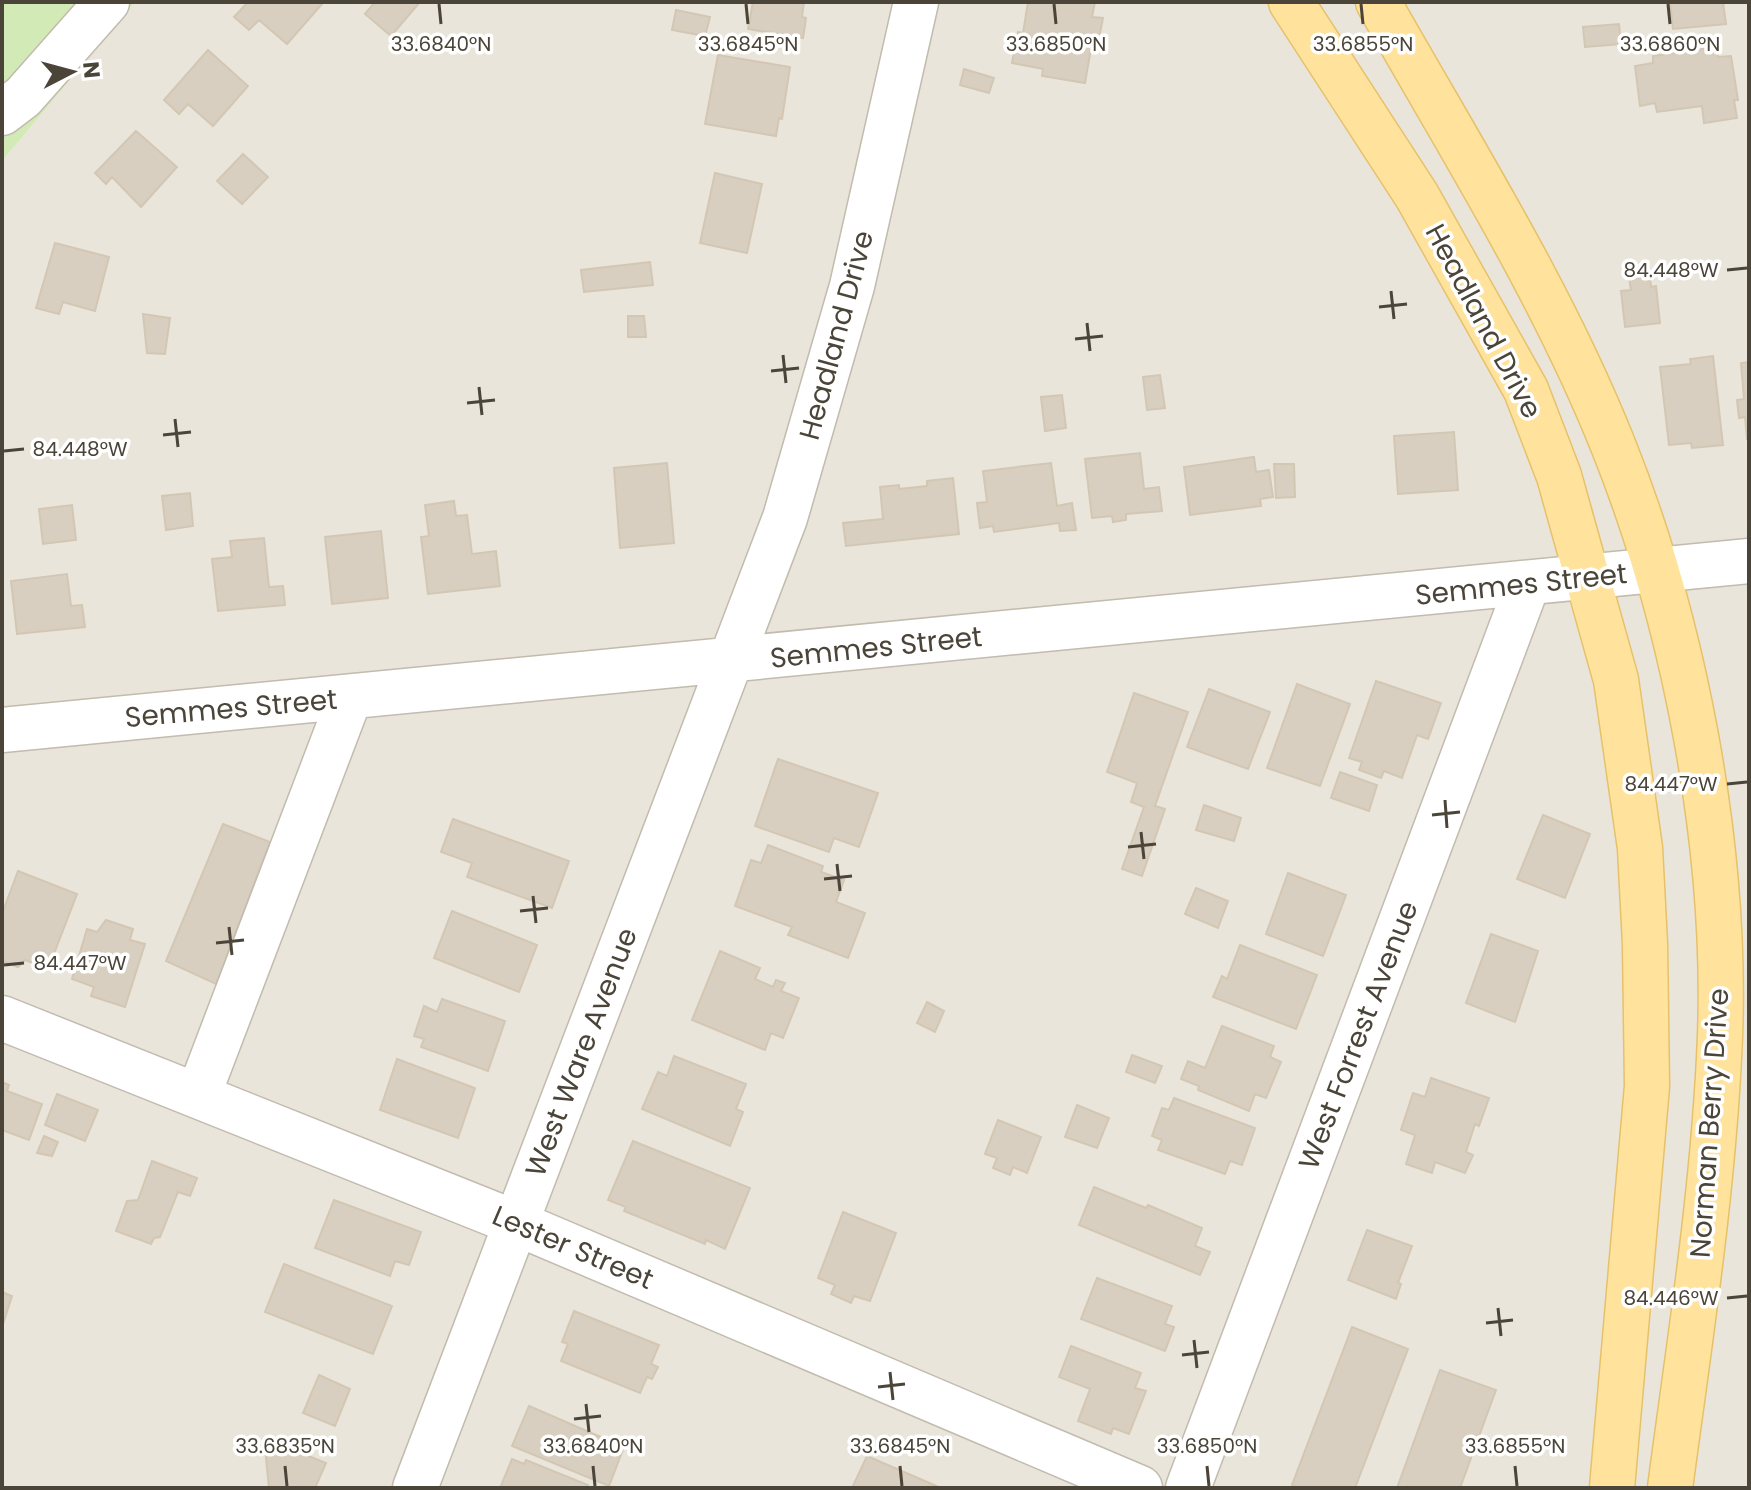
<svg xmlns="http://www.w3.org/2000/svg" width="1751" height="1490" viewBox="0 0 1751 1490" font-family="Poppins,sans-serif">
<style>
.residential{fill:#eae5da}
.green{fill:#d2eab5}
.building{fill:#d8cfc1;stroke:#d3c7b4;stroke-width:2}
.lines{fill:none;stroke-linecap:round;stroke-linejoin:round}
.minor-casing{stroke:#c2bbae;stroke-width:47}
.major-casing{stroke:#e6c16a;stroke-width:47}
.minor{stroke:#fff;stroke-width:44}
.major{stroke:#ffe39c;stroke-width:44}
.ticks{fill:none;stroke:#4b4439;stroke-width:3}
.labels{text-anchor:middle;stroke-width:7;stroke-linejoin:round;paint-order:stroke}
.street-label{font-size:28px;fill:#4b4439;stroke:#fff}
.ticks-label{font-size:20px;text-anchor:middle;fill:#4b4439;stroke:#fff;stroke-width:7;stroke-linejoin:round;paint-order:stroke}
</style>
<rect width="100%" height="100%" fill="#f6f3ec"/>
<path class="residential" d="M135 2H1749V1488H2V161Z"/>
<path class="green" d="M2 2H135L2 161Z"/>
<path class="building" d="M248 2H320L322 4 287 44 259 20 249 30 234 17Z
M375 2H420L391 36 365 14Z
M753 2H804L802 17 806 18 803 38 748 29Z
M1028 2H1095L1092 17 1103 18 1098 44 1092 43 1085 83 1042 76 1043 69 1012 63 1018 32 1023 33Z
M1670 2H1723L1726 24 1673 29Z
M676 10 710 17 705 36 672 30Z
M1619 24 1621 44 1585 47 1583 27Z
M1717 47 1718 57 1731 56 1738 100H1734L1737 118 1704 123 1702 106 1657 112 1655 103 1640 106 1635 66 1653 63V56Z
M208 50 248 86 213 126 188 104 179 114 164 100Z
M718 55 790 67 782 119 779 118 776 136 705 124Z
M964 69 994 78 989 93 960 85Z
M136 131 177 167 141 207 112 177 106 184 95 173Z
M243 154 268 177 242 204 217 181Z
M715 173 762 184 747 253 700 243Z
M55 243 109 257 95 311 63 302 59 314 36 308Z
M650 262 653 285 584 292 581 270Z
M1650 276 1651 287 1656 286 1660 323 1625 327 1621 291 1631 290 1629 278Z
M143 314 170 318 165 354 147 353Z
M628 316H644L646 337H628Z
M1713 356 1723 445 1692 448 1691 443 1669 445 1660 367 1691 364 1690 359Z
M1749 362V439H1747L1745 417 1739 418 1737 400 1744 399 1741 363Z
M1160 375 1165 408 1147 410 1143 377Z
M1062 395 1066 428 1045 431 1041 397Z
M1454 432 1458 490 1398 494 1394 436Z
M1140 453 1144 489 1159 487 1162 511 1126 514V520L1113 522 1112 516 1092 518 1085 459Z
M1254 457 1256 472 1269 470 1273 497 1260 499 1261 506 1190 515 1184 467Z
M667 463 674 543 620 548 614 468Z
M1051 463 1057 506 1072 503 1076 530 1060 531 1059 523 994 532 993 526 980 528 977 503 987 502 983 471Z
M1274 464H1294L1295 497 1276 498Z
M953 478 959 534 846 546 843 523 883 519 880 487 899 485V489L927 486V481Z
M190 493 193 526 166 530 162 496Z
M454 501 456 516 467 515 472 554 496 551 500 586 428 594 421 537 429 536 425 505Z
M72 505 76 540 43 544 39 509Z
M381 531 388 598 332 604 325 537Z
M264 538 269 587 283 586 285 605 218 611 212 559 232 557 230 541Z
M67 574 71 606 82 605 85 627 17 634 11 581Z
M1376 681 1441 703 1428 739 1417 735 1402 778 1384 771 1381 778 1359 770 1362 762 1349 758Z
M1297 684 1350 704 1320 786 1267 768Z
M1209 689 1270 712 1248 769 1187 747Z
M1134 693 1188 712 1155 806 1165 809 1142 876 1122 869 1144 807 1131 802 1137 783 1107 772Z
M778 759 878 793 859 847 834 838 829 852 755 826Z
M1340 772 1377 785 1369 811 1331 798Z
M1204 805 1241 818 1234 841 1196 830Z
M1543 815 1590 834 1565 898 1517 879Z
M453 819 569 861 552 908 467 877 472 863 441 852Z
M223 824 270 842 216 984 166 961Z
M768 845 823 866 821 872 844 880 836 902 865 913 848 958 788 935 792 927 735 906 751 860 761 863Z
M18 871 77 894 48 969 25 960 18 967 2 961V914Z
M1288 873 1346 895 1323 956 1266 934Z
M1196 888 1228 901 1218 928 1185 914Z
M452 911 537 945 519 992 434 958Z
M106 920 133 929 130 940 145 944 125 1007 91 996 94 987 72 979 87 929 97 932Z
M1491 934 1538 951 1515 1022 1466 1003Z
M1240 945 1317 975 1296 1029 1213 997 1222 976 1227 979Z
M720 951 760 968 755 979 773 987 776 980 785 983 781 991 799 998 783 1038 771 1033 765 1050 692 1020Z
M442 999 505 1021 488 1071 421 1047 424 1039 414 1036 424 1006 437 1012Z
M927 1002 944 1011 935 1032 917 1023Z
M1222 1026 1274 1046 1270 1057 1281 1062 1266 1098 1255 1094 1249 1111 1198 1090 1199 1086 1181 1079 1188 1061 1205 1068Z
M1132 1055 1162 1066 1155 1083 1126 1072Z
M674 1056 746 1084 736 1109 743 1112 730 1146 642 1109 658 1072 667 1076Z
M397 1059 475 1088 458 1138 380 1110Z
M1431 1078 1489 1098 1479 1126 1475 1124 1466 1152 1473 1155 1465 1173 1435 1162 1432 1173 1406 1164 1415 1135 1401 1130 1413 1093 1425 1097Z
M2 1082 9 1085 7 1091 42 1104 29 1140 2 1130Z
M57 1094 98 1110 85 1141 45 1125Z
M1174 1098 1255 1128 1242 1165 1230 1161 1225 1174 1158 1150 1162 1140 1152 1136 1162 1108 1169 1110Z
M1077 1105 1109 1118 1097 1148 1065 1137Z
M998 1120 1041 1137 1027 1173 1013 1167 1010 1175 993 1168 997 1158 985 1154Z
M44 1136 58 1142 52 1156 37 1153Z
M633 1141 750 1188 725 1249 706 1240 705 1244 624 1211 626 1207 608 1200Z
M152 1161 197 1178 190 1196 178 1192 160 1237 154 1238 151 1244 116 1231 127 1201 138 1200Z
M1094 1187 1146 1208 1148 1205 1202 1228 1195 1246 1210 1252 1200 1275 1079 1225Z
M334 1200 421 1232 409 1265 395 1261 390 1276 315 1248Z
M843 1212 896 1233 870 1301 854 1296 851 1303 831 1294 835 1285 818 1278Z
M1367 1230 1412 1246 1398 1283 1401 1284 1396 1299 1348 1280Z
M284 1264 392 1306 373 1354 265 1312Z
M1097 1278 1172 1306 1165 1324 1174 1327 1165 1351 1081 1319Z
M2 1292 12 1296 3 1324H2Z
M574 1311 659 1345 651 1364 658 1367 652 1379 647 1377 640 1393 561 1361 568 1344 562 1342Z
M1352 1327 1408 1349 1355 1488H1300L1292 1485Z
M1071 1346 1141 1373 1135 1388 1146 1391 1129 1434 1113 1428 1111 1434 1078 1421 1090 1389 1059 1377Z
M1440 1370 1496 1390 1489 1409 1460 1488H1397Z
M319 1375 350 1389 335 1426 303 1413Z
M529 1406 624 1447 609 1486 512 1446Z
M264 1438 326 1463 315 1488H269Z
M867 1456 941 1488H852Z
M512 1459 524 1464 526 1460 588 1485 587 1488H500Z"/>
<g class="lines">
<g class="minor-casing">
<path id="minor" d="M2 113 23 97 107 2
M2 730 1749 561
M2 1018 516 1223 1140 1488
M198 1096 350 697
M415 1488 785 518 852 286 916 2
M1188 1488 1528 583"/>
</g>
<g class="major-casing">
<path id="major" d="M1291 2 1417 196 1526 390 1559 476 1616 680 1640 848 1645 944 1647 1086 1612 1488
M1378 2C1460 147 1551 290 1613 445 1684 622 1727 845 1720 1036 1714 1188 1690 1338 1670 1488"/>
</g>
<use href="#minor" class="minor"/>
<use href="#major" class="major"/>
</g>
<path class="ticks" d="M439 4 441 24M746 4 748 24M1054 4 1056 24M1361 4 1363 24M1668 4 1670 24M1727 270 1747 268M1391 291 1394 319M1379 307 1407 304M1087 323 1090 351M1075 339 1103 336M783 355 786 383M771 371 799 368M479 387 482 415M467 403 495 400M175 419 178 447M163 435 191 432M4 451 24 449M1727 784 1747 782M1445 800 1447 828M1432 815 1460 812M1141 832 1144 859M1128 847 1156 844M837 864 840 891M824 879 852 876M533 896 536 923M520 911 548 908M229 927 232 955M216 943 244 940M4 965 24 963M1727 1298 1747 1296M1498 1308 1501 1336M1486 1323 1513 1320M1194 1340 1197 1368M1182 1355 1209 1352M890 1372 893 1400M878 1387 905 1384M586 1404 589 1432M574 1419 601 1416M285 1466 287 1486M593 1466 595 1486M900 1466 902 1486M1207 1466 1209 1486M1515 1466 1517 1486"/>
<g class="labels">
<g class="street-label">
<text transform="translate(1484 321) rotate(62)" y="10">Headland Drive</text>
<text transform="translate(836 335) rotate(-75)" y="10">Headland Drive</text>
<text transform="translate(1521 584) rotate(-6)" y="10">Semmes Street</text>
<text transform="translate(876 647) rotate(-6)" y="10">Semmes Street</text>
<text transform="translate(231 708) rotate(-5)" y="10">Semmes Street</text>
<text transform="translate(1358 1035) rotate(-69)" y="10">West Forrest Avenue</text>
<text transform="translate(581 1052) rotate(-69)" y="10">West Ware Avenue</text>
<text transform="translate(1709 1123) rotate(-86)" y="10">Norman Berry Drive</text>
<text transform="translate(573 1247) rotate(23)" y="10">Lester Street</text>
</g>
</g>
<g class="ticks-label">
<text x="441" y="51">33.6840°N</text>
<text x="748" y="51">33.6845°N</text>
<text x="1056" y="51">33.6850°N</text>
<text x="1363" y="51">33.6855°N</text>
<text x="1670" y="51">33.6860°N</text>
<text x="1671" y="277">84.448°W</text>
<text x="80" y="456">84.448°W</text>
<text x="1671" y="791">84.447°W</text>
<text x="80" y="970">84.447°W</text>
<text x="1671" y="1305">84.446°W</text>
<text x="285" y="1453">33.6835°N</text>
<text x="593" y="1453">33.6840°N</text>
<text x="900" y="1453">33.6845°N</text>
<text x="1207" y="1453">33.6850°N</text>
<text x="1515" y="1453">33.6855°N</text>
</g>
<rect width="1751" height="1490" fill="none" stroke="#4b4439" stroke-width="8"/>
<g transform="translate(72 72) rotate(84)" stroke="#ffffff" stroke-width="6" paint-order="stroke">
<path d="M0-6L14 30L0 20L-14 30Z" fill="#4b4439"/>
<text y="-12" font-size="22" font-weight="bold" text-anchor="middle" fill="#4b4439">N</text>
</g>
</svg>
